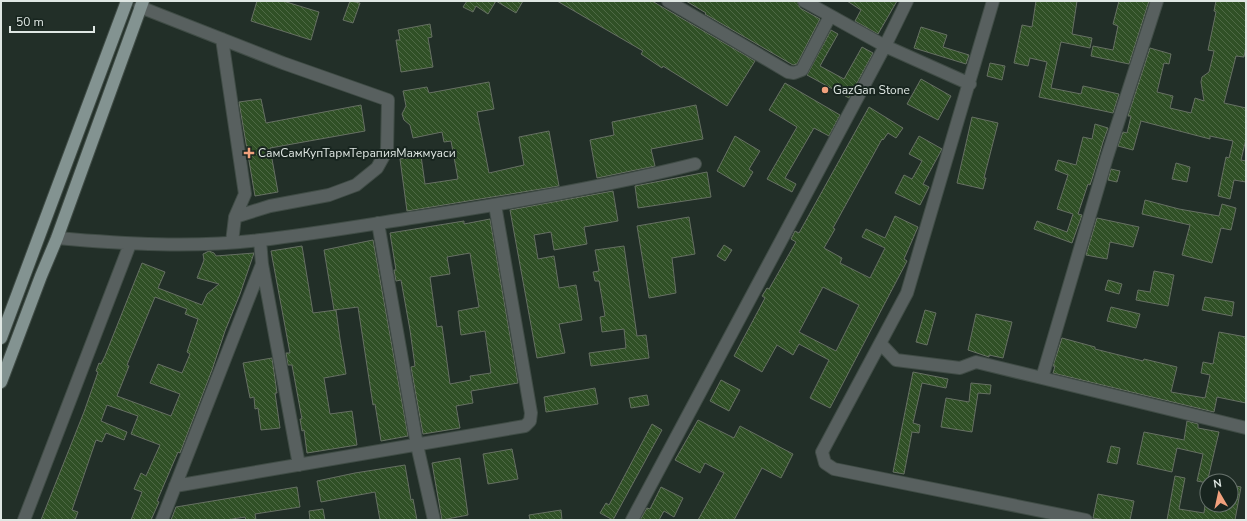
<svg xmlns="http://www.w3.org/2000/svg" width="1247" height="521" viewBox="0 0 1247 521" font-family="'Nunito Sans',sans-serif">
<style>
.building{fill:url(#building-back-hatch);stroke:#667063;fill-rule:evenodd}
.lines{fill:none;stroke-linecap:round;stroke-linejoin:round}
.minor-casing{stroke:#404c46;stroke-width:14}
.major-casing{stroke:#404c46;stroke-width:14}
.minor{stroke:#58605f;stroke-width:12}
.major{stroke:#839391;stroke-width:12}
.poi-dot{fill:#f1a17d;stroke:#18251f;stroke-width:1.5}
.labels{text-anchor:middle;stroke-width:4;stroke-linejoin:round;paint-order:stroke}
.poi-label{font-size:12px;fill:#dfe7e3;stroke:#18251f;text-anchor:start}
</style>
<defs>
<pattern id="building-back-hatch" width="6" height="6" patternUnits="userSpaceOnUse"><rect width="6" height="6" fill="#305026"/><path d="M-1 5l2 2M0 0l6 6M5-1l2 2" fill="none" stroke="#4e6945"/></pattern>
</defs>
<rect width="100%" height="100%" fill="#222f28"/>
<path class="building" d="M257 1H283L319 12 311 40 251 21Z
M350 1 360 3 353 23 343 20Z
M467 1H523L516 13 496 1 488 14 476 6 473 12 463 7Z
M557 1H652L755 61 727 106 663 66 662 68 641 54 643 51Z
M686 1H797L800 8 820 19 797 64 793 65 705 14 706 13Z
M847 1H897L878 34 855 21 861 10Z
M1036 1H1077L1072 34 1092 38 1090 48 1061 42 1051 88 1081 94 1083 86 1119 94 1113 113 1039 97 1047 62 1030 58 1028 66 1014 63 1022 25 1032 27Z
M1119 1H1149L1129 64 1091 56 1093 46 1113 50 1118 26 1113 24Z
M1216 1H1246V46L1244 57 1236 56 1224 103 1246 108V139L1241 160 1246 161V182L1234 180 1230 199 1218 196 1226 157 1229 158 1233 141 1210 136V139L1141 121 1133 150 1118 146 1123 132 1127 133 1131 116H1128L1150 48 1171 54 1169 64 1164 63 1157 92 1173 96 1170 108 1191 113 1195 98 1204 101 1201 82 1202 77 1209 72 1214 51 1208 50 1216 12 1214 11Z
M430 24 432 37 428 38 433 67 401 72 396 40H400L398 30Z
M921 27 947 35 943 47 969 55 966 64 914 48Z
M831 30 838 34 820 66 844 79 862 47 873 53 849 98 807 75Z
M990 63 1005 66 1002 80 987 76Z
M921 79 951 96 938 120 907 104Z
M489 82 494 109 477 112 489 173 524 165 519 137 549 131 559 186 407 211 400 159 421 156 425 184 458 179 451 141 444 142 442 132 413 138 410 125 404 120 402 114 406 106 403 91 427 87 429 93Z
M785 83 840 115 829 136 814 128 785 178 796 184 792 192 767 179 797 127 769 110Z
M261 99 266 123 361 105 365 131 270 148 278 192 255 196 239 102Z
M696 105 703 139 651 149 655 166 597 178 590 140 614 135 612 122Z
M869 107 903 128 896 138 888 133 883 140 882 139 833 228 835 229 824 248 842 258 840 263 870 278 885 248 862 237 866 229 885 238 895 216 918 227 904 259 907 261 830 408 810 398 829 360 799 344 793 355 777 345 762 372 734 356 765 298 762 296 767 288 769 289 796 242 791 239 795 231 799 233ZM823 287 859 305 836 351 799 332Z
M972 117 998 123 984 178H986L983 189 957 183Z
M1095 124 1108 128 1103 142 1093 176 1090 185 1088 184 1078 214 1082 215 1072 243 1034 229 1037 221 1067 232 1073 214 1057 209 1068 175 1055 170 1058 160 1076 165 1083 137 1092 139Z
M735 136 760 151 749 169 753 172 744 187 717 171Z
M919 136 942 149 923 184 929 187 920 205 895 193 904 175 912 179 922 161 909 154Z
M1176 163 1190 167 1187 182 1172 179Z
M1111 169 1120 171 1117 182 1108 180Z
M707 172 711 197 638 208 635 186Z
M613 191 618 221 584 227 587 244 554 250 551 232 534 235 538 259 554 256 559 288 576 285 582 320 559 324 565 353 537 358 510 210Z
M1145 200 1179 209 1219 216 1222 204 1236 208 1231 230 1221 228 1212 263 1182 255 1190 225 1142 214Z
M689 217 695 254 672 258 676 293 649 298 637 226Z
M1097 218 1139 227 1133 247 1110 242 1107 259 1086 255Z
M490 219 518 383 471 391 473 403 456 406 460 428 423 434 411 367 415 366 410 330 401 280 396 281 394 270H396L390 233 464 221V224ZM470 253 479 307 458 311 461 335 485 331 491 373 470 376 471 380 450 384 442 326 437 327 430 277 450 274 447 257Z
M373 240 408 436 381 441 375 404 373 405 358 307 334 310 324 250Z
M724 245 732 250 725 261 717 256Z
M302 246 313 313 336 310 340 339 346 374 324 378 330 414 352 411 357 445 307 453 304 430 302 431 300 419H302L292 365H288L286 353H290L271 251Z
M624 246 637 336 646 335 649 358 591 366 589 353 626 348 624 329 602 332 600 317 605 316 599 281H595L593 272 599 271 595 250Z
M209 251 214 253 216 256 254 253 240 294 225 331 212 370 180 453 178 452 157 501 159 502 151 520H131L142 492 134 489 141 473 146 476 160 445 131 434 138 416 107 405 101 421 127 432 124 440 106 433 102 442 96 440 72 510 78 512 75 520H41L84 412 98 372 96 371 99 363 101 364 105 356 142 263 165 272 158 288 202 305 207 294 219 284 197 278 204 260 203 254ZM155 297 187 309 185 314 198 319 187 352 190 354 182 373 158 364 150 383 180 394 171 416 117 396 129 366 127 365Z
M1154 271 1174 275 1168 306 1136 300 1138 290 1150 292Z
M1108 280 1122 284 1119 294 1105 290Z
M1205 297 1234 302 1232 316 1202 310Z
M1111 307 1140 314 1136 328 1107 321Z
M925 310 936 313 927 345 916 342Z
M976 314 1012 322 1003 358 989 355V357L968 350Z
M1219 332 1246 337V403L1217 397 1214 412 1053 373 1055 366H1053L1062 338 1095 347V349L1143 361 1144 359 1177 367 1171 392 1205 398 1210 375 1201 373 1203 362 1213 364Z
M272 358 277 393H275L280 428 261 430 258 408 255 409 254 397 250 398 243 363Z
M913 372 948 379 946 388 922 383 913 423 920 425 919 433 912 432 904 474 893 472Z
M721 380 740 390 729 411 710 401Z
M971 383 991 385 990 394 978 393 972 432 941 427 946 398 969 402Z
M595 388 598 404 546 412 544 397Z
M647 395 649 405 631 408 629 398Z
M698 420 734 438 740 426 793 454 781 478 762 468 734 520H698L724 473 705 463 700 473 675 460Z
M1187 421 1198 424V428L1219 432 1207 483 1197 481 1203 454 1177 448 1172 472 1137 464 1144 432 1184 440Z
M652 424 662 430 613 520 600 513 606 503 609 505Z
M1111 446 1120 448 1117 464 1107 462Z
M512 449 518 479 488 484 483 454Z
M460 458 468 515 442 520 432 463Z
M405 465 411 500 413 499 417 520H380L375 492 321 502 317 481 355 473Z
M1175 476 1185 478 1179 509 1204 513 1205 505H1231V485L1241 487 1235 520H1167Z
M297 487 300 507 255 514 256 520H246L245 517 226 520H171L176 507Z
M661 487 683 498 674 517 664 511 659 520H640L647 508 650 509Z
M1098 494 1134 501 1130 520H1106L1093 518Z
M323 509 325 520H310L309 511Z
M561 510 562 520H530L529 515Z"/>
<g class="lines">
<g class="minor-casing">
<path id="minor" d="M668 1 788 72 794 73 802 70 830 16
M804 1 885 46 970 84
M993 1 907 293 822 452 825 463 834 469 1086 520
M1157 1 1107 157 1042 378 1246 428
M140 7 283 63 388 100 387 150 377 168 356 185 329 195 270 206 235 217
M222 39 245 194 235 217 232 242
M378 223 417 445 434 520
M57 238C125 244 193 248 261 240 314 234 366 225 418 217 511 203 604 187 695 164
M262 264 299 465
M881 344 896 360 960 368 976 362 1042 378
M175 486 525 426 530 421 531 413 495 205
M24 520 130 244
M162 520 262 264 260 240
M632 520 885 46 907 1"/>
</g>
<g class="major-casing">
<path id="major" d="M1 338 127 1
M1 382 41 276 57 238 143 1"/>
</g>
<use href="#minor" class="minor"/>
<use href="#major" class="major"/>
</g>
<g class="poi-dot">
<circle cx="825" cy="90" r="4"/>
<path d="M247 147h4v4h4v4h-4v4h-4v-4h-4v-4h4z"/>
</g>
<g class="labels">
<g class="poi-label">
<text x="833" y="94">GazGan Stone</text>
<text x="258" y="157">СамСамКупТармТерапияМажмуаси</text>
</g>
</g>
<rect width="1247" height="521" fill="none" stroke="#dfe7e3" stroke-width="4"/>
<g transform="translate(1219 493) rotate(351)"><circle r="19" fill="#18251f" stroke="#68736d"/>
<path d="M0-3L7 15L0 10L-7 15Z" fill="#f1a17d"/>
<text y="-6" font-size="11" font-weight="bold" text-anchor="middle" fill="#dfe7e3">N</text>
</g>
<path d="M10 26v6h84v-6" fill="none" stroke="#dfe7e3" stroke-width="2"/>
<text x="16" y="26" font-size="12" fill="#dfe7e3" stroke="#18251f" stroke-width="3" paint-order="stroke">50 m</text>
</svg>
